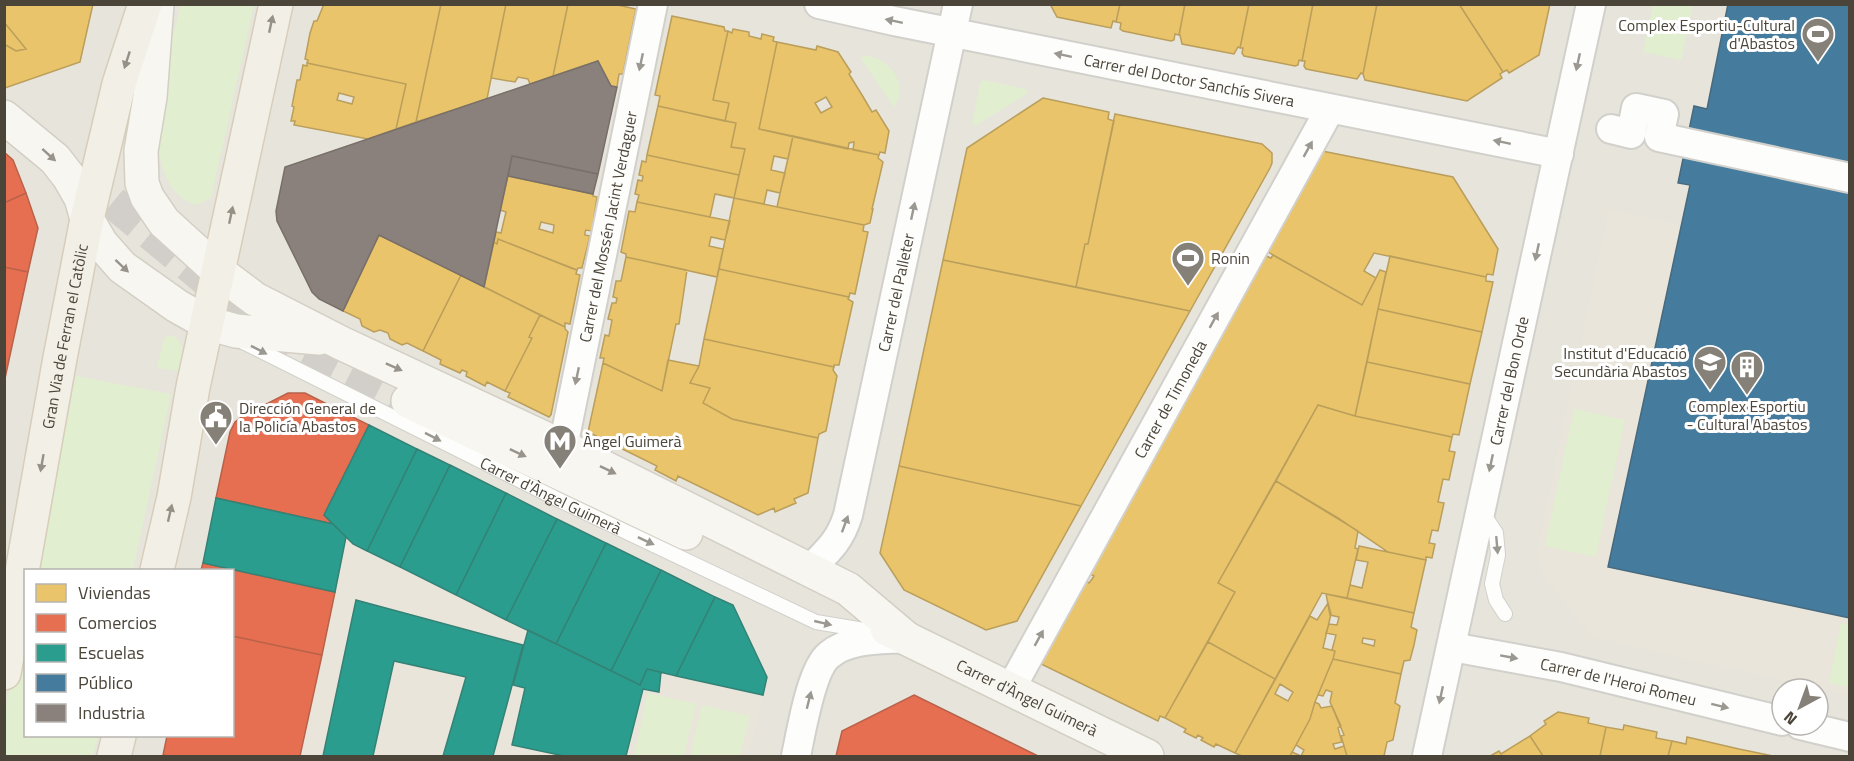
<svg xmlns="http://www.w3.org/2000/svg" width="1854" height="761" viewBox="0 0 1854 761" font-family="'Titillium Web',sans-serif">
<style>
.residential{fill:#e7e4dc;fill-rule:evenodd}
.education{fill:#eae5da}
.green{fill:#e1eecf}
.homes{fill:#e9c46a;stroke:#ba9e5b;stroke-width:1.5;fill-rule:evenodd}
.shops{fill:#e76f51;stroke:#b8624a;stroke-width:1.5}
.schools{fill:#2a9d8f;stroke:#348275;stroke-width:1.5}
.public{fill:#457b9d;stroke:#476a7f;stroke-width:1.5}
.industry{fill:#8a817c;stroke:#776f68;stroke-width:1.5}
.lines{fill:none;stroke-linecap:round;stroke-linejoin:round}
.secondary-tunnel{stroke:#d2cfca;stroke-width:33;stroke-dasharray:33 16;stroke-linecap:butt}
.lane-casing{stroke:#d2d0cb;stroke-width:16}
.street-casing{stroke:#d2d0cb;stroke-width:32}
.secondary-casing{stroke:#d3cfc5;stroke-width:36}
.primary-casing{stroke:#d6cebb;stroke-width:36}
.lane{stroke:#fdfdfc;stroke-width:14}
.street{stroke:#fdfdfc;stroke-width:28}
.secondary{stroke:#f7f6f1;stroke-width:33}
.primary{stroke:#f2efe6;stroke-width:33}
.oneway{fill:#9b9791}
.oneway2{fill:#969187}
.oneway3{fill:#98948c}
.labels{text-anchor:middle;stroke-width:6;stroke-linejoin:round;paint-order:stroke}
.poi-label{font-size:16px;fill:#4b4439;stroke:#fff;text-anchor:start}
.street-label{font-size:16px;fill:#4b4439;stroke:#fff}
</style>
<rect width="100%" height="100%" fill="#f4f2ee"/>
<path class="residential" d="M4 5H1849V756H5ZM26 570H232V736H26ZM1782 689H1818V725H1782Z"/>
<path class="education" d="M1609 210 1717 233 1849 220V695L1601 639 1589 633 1544 576 1539 562 1538 548Z
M346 537 353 544 611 671 647 669 763 695 749 756H300Z"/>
<path class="green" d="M181 5H254L211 198 196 205C158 194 154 137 158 104 162 71 173 37 181 5Z
M1653 5H1693L1681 60 1643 52Z
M863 56C889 55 910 85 894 107L861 59Z
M983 80 1026 89 1027 94 975 126 972 124 980 82Z
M171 335C188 343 182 357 178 371L157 368 164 338Z
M76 376 171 394 133 570H35Z
M1574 409 1625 420 1596 557 1545 546Z
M25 613 26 736H98L93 756H4L5 710Z
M1841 623 1849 625V687L1829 683Z
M648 693 696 704 684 756H634Z
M702 705 750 716 740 756H690Z"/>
<path class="homes" d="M4 4H93L80 62 5 88 4 44 16 51 26 49 4 22Z
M324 4H441L416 122 396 129 406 84 307 63 308 60 305 59 310 33 314 21H317Z
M441 4H506L487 99 416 122Z
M506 4H568L553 76 530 84 528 79 518 77 515 82 491 78Z
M613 4 636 9 623 74H619L617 87 611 86 598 61 553 76 568 4Z
M1050 4H1120L1116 22 1113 21 1111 28 1057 17Z
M1120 4H1185L1179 35 1175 34 1174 40 1171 41 1123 31 1120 29 1121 23 1116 22Z
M1185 4H1249L1240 48 1238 47 1234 54 1182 44 1180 35H1179Z
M1249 4H1313L1302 61 1299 60 1298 65 1295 66 1244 56 1242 53 1243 48H1240Z
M1313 4H1377L1363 74 1361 73 1357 79 1306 69 1304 66 1305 61H1302Z
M1377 4H1459L1503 72 1500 74 1502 78 1467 101 1365 80 1363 74Z
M1459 4H1550L1539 55 1509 73 1507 70 1503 72Z
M672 16 724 27 725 31H728L713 100 729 103 725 121 658 106 660 96 655 95Z
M4 22 26 49 16 51 4 44Z
M733 29 749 32V36L761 39 762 34 774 37 773 41 777 42 759 129 793 136 788 159 774 156 771 170 785 173 780 193 767 190 764 204 734 198 745 149 731 147 736 123 725 121 729 103 713 100 728 31 732 33Z
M777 42 816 50 817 46 838 52 851 72 849 74 862 95 872 112 876 110 889 131 885 153 880 152 879 155 853 150 854 142 849 143 848 149 759 129ZM826 97 832 107 821 113 815 103Z
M307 63 406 84 396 129 368 139 294 125 295 121H291L294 107 292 106 297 80H300L303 65 307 66ZM339 93 354 97 352 104 337 100Z
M1043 98 1109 112 1108 119 1114 121 1088 244H1085L1076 287 943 260 967 148Z
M658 106 736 123 731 147 745 149 739 175 647 155Z
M1115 114 1262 144 1272 153V163L1270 168 1190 311 1076 287 1085 244H1088Z
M793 136 879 155 878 158 883 162 872 209H873L870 223 864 225 777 207Z
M1322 151 1453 177 1498 249 1493 275 1487 274 1486 277 1374 253 1364 271 1376 278 1362 305 1268 252Z
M647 155 739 175 734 198 715 194 710 217 637 202 639 195 635 194 638 180 642 181 643 176 639 175 642 161 646 162Z
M508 176 593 194V196L597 197 592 231 586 230 585 232V235L590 236 582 268H578L577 270 571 268 498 239 497 244 494 242 496 232 501 233 506 212 500 210ZM541 222 554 225 553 233 539 229Z
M734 198 864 225 863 231 868 232 855 294 850 293 849 297 719 269Z
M637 202 730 221 725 240 711 237 709 246 723 249 717 277 626 257V254L621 252 629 211 635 212Z
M379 235 461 275 423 351 407 343 402 345 390 339 388 333 380 330 374 332 362 326 360 319 343 311Z
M498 239 577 270 576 274 580 275 570 324 565 323V327L484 287 494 242 497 244Z
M1273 255 1362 305 1380 270 1386 272 1355 416 1318 405 1218 583 1235 592 1165 718 1160 716 1158 721 1039 663 1085 580 1089 583 1092 579 1094 576 1088 573 1266 256 1271 258Z
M1390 256 1486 277V281L1493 282 1482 332 1378 309Z
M626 257 687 270 679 324H676L662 391 603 363 604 358H600L605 335 609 336 612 320 608 319 612 303H616L617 298 613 297 616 281H621Z
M943 260 1190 311 1081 506 899 466Z
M719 269 849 297 848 299 853 302 839 365H834V367L704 339Z
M461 275 540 315 529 337 532 338 505 391 487 382 485 386 466 376 467 372 462 370 460 373 440 364 441 360 423 351Z
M1378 309 1482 332 1470 384 1367 362Z
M540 315 565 327V329L568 332 551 415 549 417 508 397 510 393 505 391 532 338 529 337Z
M704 339 834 367 833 370 837 376 826 431 819 434 818 438 749 423 732 419 703 403 710 388 690 383 699 366Z
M668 360 699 366 690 383 710 388 703 403 732 419 818 438 808 493 794 499 796 503 775 512 774 508 758 515 678 476 676 481 655 470 657 466 588 432 603 363 662 391Z
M1367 362 1470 384 1459 435 1453 434 1452 437 1355 416Z
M1318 405 1355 416 1452 437 1449 451 1455 452 1449 480 1443 479 1438 502 1444 503 1438 531 1432 530 1429 543 1435 544 1432 558 1426 557V560L1388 552 1338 518 1276 481Z
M899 466 1081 506 1017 621 986 630 904 590 880 553Z
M1276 481 1358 531 1355 548 1358 549 1347 598 1322 593 1275 679 1208 642 1235 592 1218 583Z
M1359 546 1426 560 1414 613 1347 598 1350 585 1362 588 1368 562 1356 560Z
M1326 594 1414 613 1411 627 1417 630 1414 645 1410 660 1404 661 1401 674 1333 659 1335 651 1332 650 1336 635 1326 633 1329 624 1337 625 1339 617 1330 615ZM1363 638 1375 640 1374 646 1362 643Z
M1328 603 1331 614 1323 648 1335 651 1333 659 1315 702 1310 719 1290 756H1242L1235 753 1310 616 1317 620ZM1280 684 1293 692 1288 701 1275 694Z
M1208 642 1275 679 1235 753 1216 744 1214 747 1201 740 1203 738 1198 735 1196 738 1184 732 1186 729 1165 718Z
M1333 659 1401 674 1395 703 1400 706 1393 740 1387 742 1384 756H1347L1341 736 1344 735 1330 702 1332 692 1326 690 1323 696 1318 695Z
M1315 702 1319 704 1321 708 1332 706 1341 726 1338 728 1342 742 1333 744 1335 749 1344 746 1347 756H1290L1292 752 1301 756 1304 750 1296 745 1310 719Z
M1558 712 1589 718 1588 723 1606 727 1600 756H1543L1530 736 1546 724 1544 721Z
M1624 725 1657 732 1656 738 1672 741 1668 756H1600L1606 727 1623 730Z
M1530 736 1543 756H1490L1499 751 1501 754Z
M1687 737 1739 749 1773 756H1668L1672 741 1686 744Z"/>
<path class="shops" d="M4 152 13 160 26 193 4 203Z
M26 193 38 228 28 272 4 267V203Z
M4 267 28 272 4 383Z
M288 393H305L369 425 324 515 333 524 216 498 230 432 235 422 243 416Z
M203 563 335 592 322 655 232 636V570H201Z
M232 636 322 655 300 756H170L163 755 167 736H232Z
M914 695 1038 756H836L842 731Z"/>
<path class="schools" d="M369 425 417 449 367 551 353 544 324 515Z
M417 449 450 465 400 567 367 551Z
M450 465 506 493 456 595 400 567Z
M506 493 557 519 506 620 456 595Z
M216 498 333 524 346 537 335 592 203 563Z
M557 519 606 543 556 644 506 620Z
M606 543 661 570 611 671 556 644Z
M661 570 715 597 676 676 647 669 640 685 611 671Z
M715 597 733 605 767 677 763 695 676 676Z
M356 600 523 645 493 756H443L466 677 394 661 373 756H323Z
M528 630 640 685 647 669 661 672 659 692 643 689 626 756H564L512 745 525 688 513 685Z"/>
<path class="public" d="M1728 4H1850V618L1608 567 1690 185 1678 183 1694 106 1707 109Z"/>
<path class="industry" d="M598 61 611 86 617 87 598 174 512 156 484 287 379 235 343 311 319 299 312 292 277 221 276 211 285 167Z
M512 156 598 174 593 194 508 176Z"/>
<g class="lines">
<path class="secondary-tunnel" d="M75 171 263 327 408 401"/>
<g class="lane-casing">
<g id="lane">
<path id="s1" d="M243 342 559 500 816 622 870 631"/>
<path d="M1482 512 1496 533 1498 555 1492 584 1496 600 1505 614"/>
</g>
</g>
<g class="street-casing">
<g id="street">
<path id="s2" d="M819 4 894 21 1559 154"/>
<path d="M1611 129 1631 134 1636 108 1664 114 1659 137 1850 178"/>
<path id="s3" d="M563 447 653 4"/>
<path id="s4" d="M809 570C828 551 840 541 848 515L958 4"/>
<path id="s5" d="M1452 647 1561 667 1782 721"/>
<path id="s6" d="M1010 690 1330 109"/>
<path d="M1800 725 1850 737"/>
<path d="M796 756C801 733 811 669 829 655 849 638 881 640 906 638"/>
<path id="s7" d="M1427 756 1591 4"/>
</g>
</g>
<g class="secondary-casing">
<g id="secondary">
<path d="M157 4 150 97 141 151 142 183 147 197 164 222 219 272 255 299 341 343 563 447 848 589 906 638"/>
<path d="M4 117 55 159 69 177 81 198 87 219 101 243 122 267 177 306 207 323 236 331 319 338"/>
<path d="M408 401 686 533"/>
<path id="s8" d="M887 629 1147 756"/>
</g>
</g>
<g class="primary-casing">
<g id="primary">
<path d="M157 570 174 497 193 387 276 4"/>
<path id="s9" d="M4 673 60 358 87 219 119 84 145 4"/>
<path d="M114 756 119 736"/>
</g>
</g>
<use href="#lane" class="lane"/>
<use href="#street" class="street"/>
<use href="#secondary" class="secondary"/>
<use href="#primary" class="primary"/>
</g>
<defs><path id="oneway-solid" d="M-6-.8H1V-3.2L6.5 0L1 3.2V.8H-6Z" transform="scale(1.5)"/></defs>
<g class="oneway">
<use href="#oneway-solid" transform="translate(894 21) rotate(-168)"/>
<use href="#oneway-solid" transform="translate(1063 55) rotate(-168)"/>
<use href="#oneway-solid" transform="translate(641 62) rotate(102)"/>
<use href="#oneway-solid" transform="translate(1578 62) rotate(102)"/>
<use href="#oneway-solid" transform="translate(1502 142) rotate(-168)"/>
<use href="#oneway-solid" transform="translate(1308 149) rotate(-61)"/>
<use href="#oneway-solid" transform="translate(913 211) rotate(-78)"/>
<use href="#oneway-solid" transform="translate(1537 252) rotate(102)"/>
<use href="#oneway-solid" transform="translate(1214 320) rotate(-61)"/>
<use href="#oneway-solid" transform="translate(259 350) rotate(27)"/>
<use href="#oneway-solid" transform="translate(577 376) rotate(102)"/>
<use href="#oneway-solid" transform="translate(433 437) rotate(27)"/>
<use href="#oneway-solid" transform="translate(1491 463) rotate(102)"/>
<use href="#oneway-solid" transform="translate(845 524) rotate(-70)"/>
<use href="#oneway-solid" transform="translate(646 541) rotate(25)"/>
<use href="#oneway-solid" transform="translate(1497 545) rotate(85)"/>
<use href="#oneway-solid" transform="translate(823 623) rotate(13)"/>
<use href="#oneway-solid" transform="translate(1039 638) rotate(-61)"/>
<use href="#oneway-solid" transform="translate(1509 657) rotate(10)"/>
<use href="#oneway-solid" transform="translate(1441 695) rotate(102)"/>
<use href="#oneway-solid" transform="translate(809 700) rotate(-76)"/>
<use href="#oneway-solid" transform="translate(1720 706) rotate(14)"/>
</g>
<g class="oneway2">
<use href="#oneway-solid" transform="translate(271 24) rotate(-78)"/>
<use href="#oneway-solid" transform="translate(127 60) rotate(108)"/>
<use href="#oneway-solid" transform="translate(231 215) rotate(-78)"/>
<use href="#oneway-solid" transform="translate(42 463) rotate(100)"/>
<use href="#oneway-solid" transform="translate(170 513) rotate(-77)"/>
</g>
<g class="oneway3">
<use href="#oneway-solid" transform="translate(49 155) rotate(42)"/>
<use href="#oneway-solid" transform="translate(122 266) rotate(43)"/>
<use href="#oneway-solid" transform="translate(394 367) rotate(24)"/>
<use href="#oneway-solid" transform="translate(518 453) rotate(25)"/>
<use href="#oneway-solid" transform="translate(608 470) rotate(26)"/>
</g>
<defs>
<g id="stadium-pin" transform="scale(1.725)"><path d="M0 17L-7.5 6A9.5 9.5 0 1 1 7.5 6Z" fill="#868178" stroke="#fff"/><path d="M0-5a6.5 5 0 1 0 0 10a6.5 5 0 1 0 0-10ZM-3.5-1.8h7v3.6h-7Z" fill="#fff"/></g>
<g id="school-pin" transform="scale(1.725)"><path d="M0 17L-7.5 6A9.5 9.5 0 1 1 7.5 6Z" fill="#868178" stroke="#fff"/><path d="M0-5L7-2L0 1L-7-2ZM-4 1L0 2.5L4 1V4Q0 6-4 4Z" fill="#fff"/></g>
<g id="building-pin" transform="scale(1.725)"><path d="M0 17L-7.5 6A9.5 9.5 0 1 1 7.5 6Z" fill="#868178" stroke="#fff"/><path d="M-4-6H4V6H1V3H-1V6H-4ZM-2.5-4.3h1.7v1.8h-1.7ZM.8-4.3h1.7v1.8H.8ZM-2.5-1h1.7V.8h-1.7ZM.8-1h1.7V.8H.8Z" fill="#fff"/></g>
<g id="civic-pin" transform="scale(1.725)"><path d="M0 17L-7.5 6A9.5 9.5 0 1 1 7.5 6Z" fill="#868178" stroke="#fff"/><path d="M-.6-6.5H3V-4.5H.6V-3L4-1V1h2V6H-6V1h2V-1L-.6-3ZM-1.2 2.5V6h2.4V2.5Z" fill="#fff"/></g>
<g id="metro-pin" transform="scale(1.725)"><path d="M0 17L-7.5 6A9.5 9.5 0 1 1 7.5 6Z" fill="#868178" stroke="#fff"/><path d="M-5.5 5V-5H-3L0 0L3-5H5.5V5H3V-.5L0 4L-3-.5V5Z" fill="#fff"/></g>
</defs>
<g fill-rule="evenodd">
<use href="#stadium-pin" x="1818" y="34"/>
<use href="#stadium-pin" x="1188" y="258"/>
<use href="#school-pin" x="1710" y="362"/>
<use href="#building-pin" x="1747" y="367"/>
<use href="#civic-pin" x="216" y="417"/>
<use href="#metro-pin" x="560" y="441"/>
</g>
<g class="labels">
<g class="poi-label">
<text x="1795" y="31" text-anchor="end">Complex Esportiu-Cultural<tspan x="1795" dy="18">d'Abastos</tspan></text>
<text x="1211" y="264">Ronin</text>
<text x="1687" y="359" text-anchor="end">Institut d'Educació<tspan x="1687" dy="18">Secundària Abastos</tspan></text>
<text x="1747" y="412" text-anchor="middle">Complex Esportiu<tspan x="1747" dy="18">- Cultural Abastos</tspan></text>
<text x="239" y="414">Dirección General de<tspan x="239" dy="18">la Policía Abastos</tspan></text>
<text x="583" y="447">Àngel Guimerà</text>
</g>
<g class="street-label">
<text dy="6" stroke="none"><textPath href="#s2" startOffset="378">Carrer del Doctor Sanchís Sivera</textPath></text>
<text dy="6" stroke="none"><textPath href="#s3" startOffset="225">Carrer del Mossén Jacint Verdaguer</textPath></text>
<text dy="6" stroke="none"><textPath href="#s4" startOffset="296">Carrer del Palleter</textPath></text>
<text dy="6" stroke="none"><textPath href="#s9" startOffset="342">Gran Via de Ferran el Catòlic</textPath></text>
<text dy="6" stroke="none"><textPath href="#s7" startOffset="384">Carrer del Bon Orde</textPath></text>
<text dy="6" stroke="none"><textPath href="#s6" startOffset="332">Carrer de Timoneda</textPath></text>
<text dy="6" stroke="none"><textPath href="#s1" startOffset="344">Carrer d'Àngel Guimerà</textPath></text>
<text dy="6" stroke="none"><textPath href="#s5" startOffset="170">Carrer de l'Heroi Romeu</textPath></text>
<text dy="6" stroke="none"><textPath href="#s8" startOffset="156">Carrer d'Àngel Guimerà</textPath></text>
</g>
</g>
<rect width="1854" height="761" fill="none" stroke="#4b4439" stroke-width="12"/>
<rect x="24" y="569" width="210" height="168" fill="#ffffff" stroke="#b7b4b0" stroke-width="1.5"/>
<rect x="36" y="584" width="30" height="18" fill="#e9c46a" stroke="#b7b4b0" stroke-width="1.5"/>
<text x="78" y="599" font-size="18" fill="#4b4439">Viviendas</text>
<rect x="36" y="614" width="30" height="18" fill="#e76f51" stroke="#b7b4b0" stroke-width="1.5"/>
<text x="78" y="629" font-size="18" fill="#4b4439">Comercios</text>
<rect x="36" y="644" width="30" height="18" fill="#2a9d8f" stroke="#b7b4b0" stroke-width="1.5"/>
<text x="78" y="659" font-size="18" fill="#4b4439">Escuelas</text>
<rect x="36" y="674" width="30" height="18" fill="#457b9d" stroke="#b7b4b0" stroke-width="1.5"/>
<text x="78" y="689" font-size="18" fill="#4b4439">Público</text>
<rect x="36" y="704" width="30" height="18" fill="#8a817c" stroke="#b7b4b0" stroke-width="1.5"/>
<text x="78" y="719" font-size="18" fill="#4b4439">Industria</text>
<g transform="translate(1800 707) rotate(221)"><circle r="28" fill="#ffffff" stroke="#b7b4b0" stroke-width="1.5"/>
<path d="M0-4.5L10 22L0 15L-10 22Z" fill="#868178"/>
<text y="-9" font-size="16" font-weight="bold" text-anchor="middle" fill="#4b4439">N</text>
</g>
</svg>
